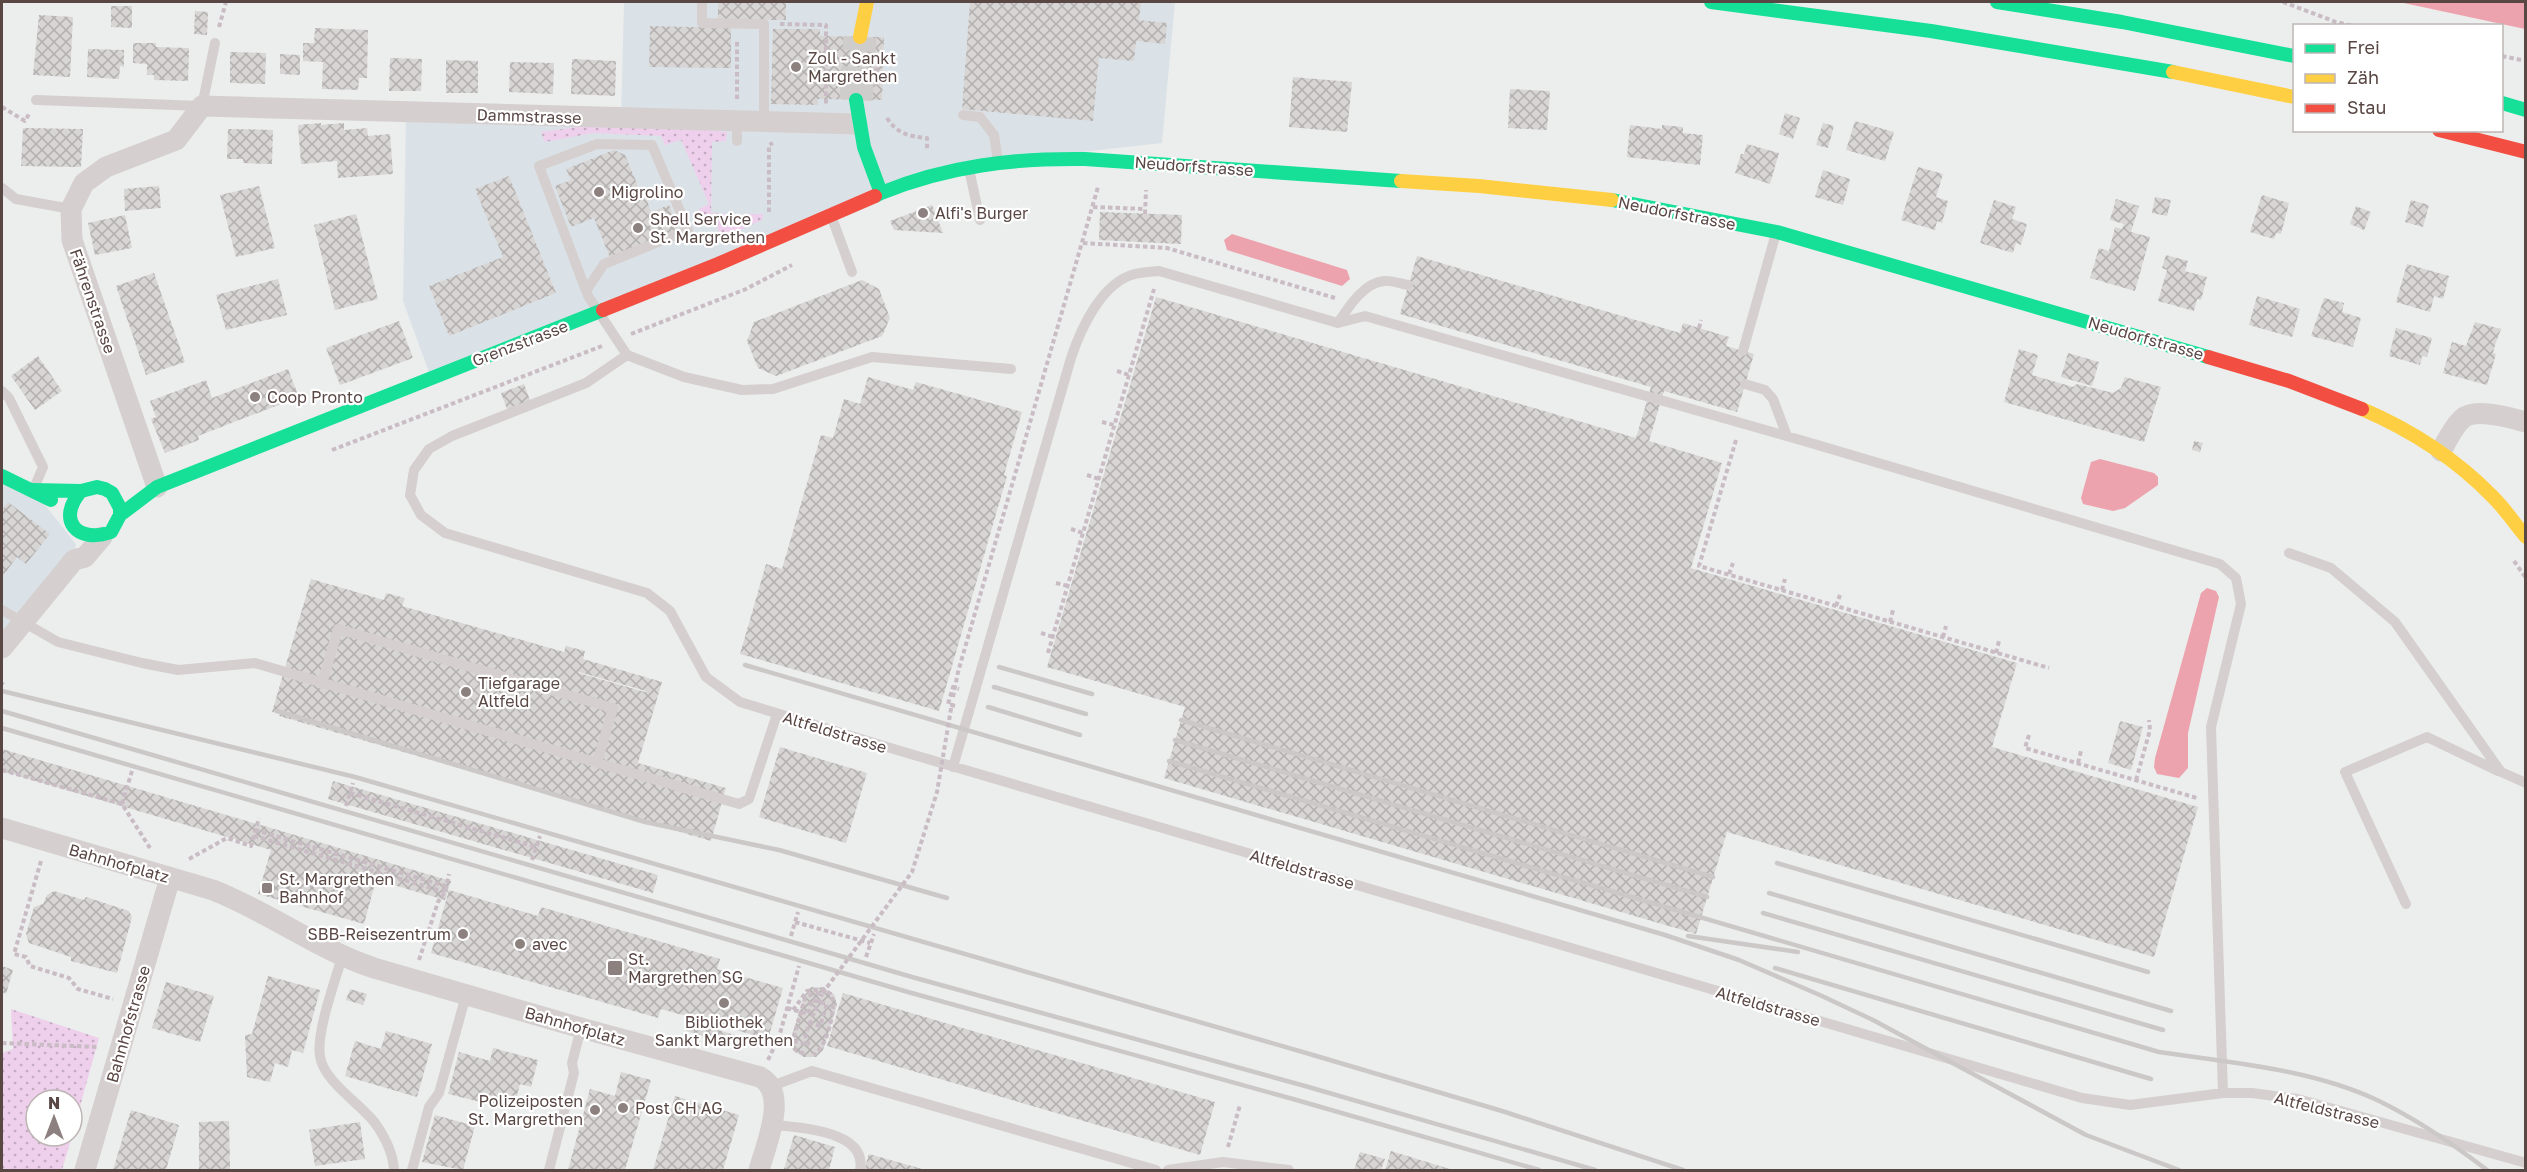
<svg xmlns="http://www.w3.org/2000/svg" width="2527" height="1172" viewBox="0 0 2527 1172" font-family="'Golos Text',sans-serif">
<style>
.commercial{fill:#dbe2e7}
.grass{fill:url(#grass-dots)}
.water{fill:#eda3ad}
.building{fill:url(#building-cross-hatch);fill-rule:evenodd}
.lines{fill:none;stroke-linecap:round;stroke-linejoin:round}
.primary-tunnel{stroke:#cfcdcb;stroke-width:33;stroke-dasharray:33 16;stroke-linecap:butt}
.path{stroke:#c9bcc4;stroke-width:4;stroke-dasharray:4.5 3;stroke-linecap:butt}
.lane{stroke:#d5d0cf;stroke-width:10}
.street{stroke:#d5d0cf;stroke-width:21}
.fast{stroke:#16e098;stroke-width:14}
.slow{stroke:#ffcf43;stroke-width:14}
.jam{stroke:#f24e42;stroke-width:14}
.rail{stroke:#cbc8c7;stroke-width:4.5}
.path-bridge{stroke:#c9bcc4;stroke-width:4;stroke-dasharray:4.5 3;stroke-linecap:butt}
.poi-dot{fill:#8c817f;stroke:#fff;stroke-width:2}
.labels{text-anchor:middle;stroke-width:4.5;stroke-linejoin:round;paint-order:stroke}
.poi-label{font-size:16px;fill:#594744;stroke:#fff;text-anchor:start}
.street-label{font-size:16px;fill:#594744;stroke:#fff}
</style>
<defs>
<pattern id="grass-dots" width="8" height="8" patternUnits="userSpaceOnUse" patternTransform="scale(1.5)"><rect width="8" height="8" fill="#eed0ec"/><path d="M2 2h.1M6 6h.1" fill="none" stroke="#c4abc1" stroke-width="1.8" stroke-linecap="round"/></pattern>
<pattern id="building-cross-hatch" width="8" height="8" patternUnits="userSpaceOnUse" patternTransform="scale(1.5)"><rect width="8" height="8" fill="#d8d6d5"/><path d="M0 0l8 8M0 8l8-8" fill="none" stroke="#b2afae"/></pattern>
</defs>
<rect width="100%" height="100%" fill="#eceeed"/>
<path class="commercial" d="M624 2H1175L1162 143 968 165 431 378 403 301 406 113 621 118Z
M2 476 33 490 76 544 74 560 2 648Z"/>
<path class="grass" d="M592 125 684 128 727 132 726 141 712 142 711 213 727 214V218L744 219 745 214H763L762 220 722 238 714 221 704 223 699 209 709 204 681 140 665 145 661 136 593 133 545 142 541 132Z
M11 1009 99 1038 72 1135V1100H36V1136H72L62 1170H2V1053L13 1049Z"/>
<path class="water" d="M2399 2H2525V29Z
M1232 234 1347 270 1350 279 1342 286 1227 250 1224 240Z
M2100 459 2154 473 2158 477V485L2125 508 2113 511 2083 504 2081 498 2091 462Z
M2207 588 2216 591 2219 597 2188 733V768L2179 778 2157 774 2154 767 2155 758 2201 593Z"/>
<path class="building" d="M718 2H786V20H718Z
M970 2H1141L1139 20 1167 23 1165 44 1136 41 1134 61 1099 58 1093 121 962 109Z
M111 6H132V28L111 27Z
M195 11 208 12 207 35 194 34Z
M39 15 73 17 70 77 33 75Z
M650 26 731 28V68L649 67Z
M315 28 368 30 367 78H359L358 90 322 89 323 62 303 61V43H314Z
M773 29H820V36L884 37 882 100 818 99V105L771 104Z
M133 43H156V47L189 48 188 81 154 80V75H147V64L133 63Z
M88 49 124 50V67L120 66 119 79 87 77Z
M230 52 266 53 265 84 230 83Z
M280 54 300 55V75L280 74Z
M390 58 422 59 421 91H389Z
M572 59 616 61 615 96 571 94Z
M446 60 478 61V93H446Z
M510 62 554 63 553 94 509 92Z
M1293 77 1352 82 1347 132 1289 127Z
M1510 89 1550 91 1547 130 1508 128Z
M1785 113 1800 118 1793 139 1779 134Z
M1855 121 1894 132 1885 161 1846 150Z
M321 123V125L344 123V130L367 128 368 136 390 134 393 174 338 178 337 161 301 164 298 125Z
M1823 123 1834 126 1828 148 1816 145Z
M1630 125 1662 129V125L1683 127V133L1703 135 1700 165 1627 157Z
M23 128 83 129 81 167 21 166Z
M228 129 273 130 272 164 243 163V159H227Z
M1747 144 1779 153 1770 184 1735 173 1741 154H1744Z
M614 150 625 155 643 198H646L651 212 669 205 682 237 613 265 594 218 571 227 555 186 571 180 566 169Z
M1918 167 1943 174 1936 197 1948 201 1942 223 1937 221 1935 230 1901 220Z
M1823 170 1850 179 1843 205 1815 197Z
M509 176 556 293 449 336 429 286 503 257 475 189Z
M159 186 161 208 125 211 124 189Z
M259 186 275 248 236 257 220 195Z
M2262 195 2289 203 2281 234 2276 233 2274 239 2250 232Z
M2155 197 2171 200 2167 216 2152 213Z
M2116 199 2139 206 2131 232 2150 237 2135 291 2090 278 2099 248 2109 251 2115 227 2122 229 2124 224 2110 220Z
M1994 200 2016 207 2012 219 2027 224 2021 245 2016 243 2013 253 1980 243Z
M2411 200 2429 205 2423 227 2405 222Z
M932 205 943 233 894 230 890 221Z
M2356 206 2371 212 2364 230 2350 224Z
M1100 212 1182 215 1181 244 1099 240Z
M356 214 378 299 335 310 314 225Z
M125 215 132 248 95 255 88 223Z
M2166 255 2188 261 2185 271 2207 277 2201 300 2197 299 2194 311 2158 301 2167 270 2162 268Z
M1417 256 1680 333 1683 323 1699 328 1729 337 1726 346 1754 354 1737 412 1664 391 1649 441 1722 463 1691 568 2017 663 1992 747 2198 807 2154 957 1727 832 1696 934 1164 778 1185 707 1047 667 1156 297 1636 438 1651 387 1400 314Z
M2407 264 2449 276 2443 299 2434 296 2430 312 2396 302Z
M154 273 185 362 146 375 116 286Z
M278 279 287 315 226 330 216 295Z
M862 280 879 289 890 318 882 336 776 376 758 368 747 341 754 322Z
M2257 296 2300 309 2292 337 2249 325Z
M2324 298 2344 303 2342 312 2361 318 2353 347 2311 336Z
M399 321 413 358 340 385 326 348Z
M2475 322 2501 329 2495 345 2493 353 2496 354 2487 385 2443 373 2452 342 2466 346Z
M2396 328 2432 338 2427 357 2422 356 2420 365 2389 356Z
M2019 349 2038 355 2032 375 2073 387 2077 384 2113 393 2121 388 2125 377 2161 387 2144 442 2004 402Z
M2068 353 2099 362 2092 386 2061 377Z
M38 356 62 391 35 410 11 376Z
M288 369 299 397 198 436 199 440 165 453 151 419 156 417 150 401 206 380 212 398Z
M868 377 913 390 916 382 1022 412 1004 475 1007 476 939 711 740 654 766 564 782 569 821 435 833 438 844 399 860 404Z
M524 384 531 403 508 412 501 393Z
M2194 441 2203 443 2200 452 2192 450Z
M8 502 50 534 26 564 17 557 2 577V511Z
M311 579 384 600 386 593 405 598 402 606 564 652 566 646 585 651 583 659 662 682 638 763 726 788 711 841 279 716 280 714 272 712ZM579 672 646 691 645 692 579 673Z
M2120 721 2143 727 2131 770 2108 763Z
M780 747 867 773 846 843 759 817Z
M2 749 451 881 445 900 376 880 364 924 258 894 271 850 2 771Z
M333 781 658 875 653 893 328 799Z
M449 890 538 916 541 907 720 959 717 969 783 988 768 1039 661 1009 658 1018 431 953Z
M54 891 84 900 86 897 129 911 132 917 117 973 71 961V957L29 943 26 934 34 907 43 904 47 895Z
M2 966 13 970 6 994 2 992Z
M268 976 320 990 303 1053 292 1050 288 1067 275 1063 270 1082 247 1077 245 1035 252 1034Z
M166 982 214 996 200 1042 152 1028Z
M811 987 824 988 834 994 837 1005 823 1050 816 1057H804L793 1051 791 1039 804 996Z
M350 989 367 994 363 1005 346 1000Z
M843 993 1215 1102 1200 1155 827 1046Z
M688 1021 745 1038 742 1048 686 1031Z
M386 1031 432 1044 417 1097 345 1076 355 1041 381 1049Z
M493 1048 538 1060 531 1087 520 1084 513 1110 448 1094 459 1052 490 1061Z
M621 1072 651 1080 625 1170H568L590 1089 615 1096Z
M675 1096 739 1115 723 1170H653Z
M131 1110 179 1125 166 1170H113Z
M435 1115 475 1126 463 1170 422 1162Z
M229 1121 230 1170H199V1122Z
M360 1122 365 1159 315 1166 309 1130Z
M794 1135 835 1147 829 1170 784 1169Z
M1391 1151 1453 1170H1385Z
M1360 1152 1385 1159 1381 1170H1354Z
M869 1154 926 1170H864Z"/>
<g class="lines">
<path class="primary-tunnel" d="M856 100 860 37"/>
<path class="path" d="M2283 2 2336 22 2353 26
M780 24 826 25V104
M219 27 226 2
M2502 56 2526 61
M876 60 877 82
M737 99V40
M2 107 25 121 29 114
M887 118C896 133 910 137 927 138V150
M1093 207 1145 209
M769 212V145L773 143
M1145 214 1146 190
M1083 243 1167 248 1335 298
M1699 328 1701 320
M631 334 746 289 792 265
M1117 371 1129 375
M1102 422 1114 425
M1736 440 1699 566 2049 668
M332 450 602 346
M1087 475 1099 479
M1071 529 1083 533
M2514 561 2526 578
M1729 574 1733 563
M1056 583 1068 586
M1782 590 1785 579
M1836 606 1840 595
M1890 622 1893 610
M1041 633 1053 637
M1943 637 1946 626
M1048 653 1154 289
M1996 653 1999 641
M2 684 3 682
M953 697 958 672 1098 187
M955 706 948 704 953 687 959 689
M2029 735 2025 748 2197 798
M2078 763 2081 751
M2 770 122 804 150 848
M2136 780 2150 730 2149 720
M350 793 536 847
M122 804 132 771
M346 806 353 783
M255 830 446 886
M254 836 445 892
M189 859 227 838 251 846 259 818
M532 860 540 836
M41 861 14 954 26 957 30 966 69 978 78 989 113 999
M795 922 870 943
M791 936 798 912
M866 957 874 934
M419 960 438 902 445 892 449 874
M787 1008 808 1014 812 1000 827 1004 820 1026 809 1023
M793 1010 807 991 823 989 832 995C836 1011 827 1046 814 1055
M779 1037 809 1045
M2 1043 99 1047
M809 1045 805 1035 822 994
M768 1060 779 1037 799 966
M1228 1147 1240 1105"/>
<path class="lane" d="M702 2V23L764 24V122
M36 100 202 106 215 43
M963 115 980 117 994 135 998 161
M737 141V120
M969 169 980 220
M2 188 16 199 71 209
M832 218 852 272
M586 291 604 264 688 230 652 145 597 144 539 166 588 296 627 355 684 377 742 390 773 389 872 357 1011 369
M1338 323C1348 308 1363 283 1384 281 1391 280 1401 284 1408 285
M1743 351 1776 233
M627 355 586 383 452 436 429 449 414 470 410 495 421 515 445 533 647 593 670 611 706 677 740 702 897 750 2082 1098 2130 1105 2223 1093H2252L2298 1099 2526 1163
M1745 384 1765 390 1773 399 1787 436
M2 391 9 398 43 467 35 486
M2289 553 2331 568 2395 622 2501 772 2526 783
M2 610 58 642 142 663 178 670 255 663 739 804 749 799 777 714
M322 684 338 629 613 708 597 763
M953 767 1071 358C1081 328 1102 282 1135 274 1143 272 1151 272 1159 271L1338 323 1365 316 1804 441 2220 564 2236 578 2241 604 2211 727 2223 1093
M2406 904 2345 772 2427 737 2498 771
M342 957C335 981 316 1033 320 1056 323 1081 361 1104 375 1123 385 1137 393 1154 394 1170
M772 1086 812 1071 1156 1170
M771 1125C796 1127 868 1130 860 1170
M412 1170 429 1107 439 1093 466 995
M549 1170 574 1073 572 1063 581 1028
M1168 1170 1223 1162 1289 1170"/>
<path class="street" d="M2441 451C2447 441 2453 427 2462 419 2475 407 2510 418 2526 422
M157 487 72 240 71 209 84 183 106 167 176 140 202 106 857 124
M2 648 74 560 85 557 102 537
M2 828 213 890C269 912 317 949 374 968L581 1028 760 1077C789 1092 766 1145 759 1170
M85 1170 170 878"/>
<path class="fast" d="M1711 2 1931 31 2173 72
M1997 2 2122 22 2294 56
M856 100 864 147 881 193 875 196
M2502 103 2526 110
M881 193C947 166 1014 158 1085 159L1401 181
M1612 200 1777 232 2208 357
M2 476 51 500
M33 490 81 491 97 487 105 489 112 493 120 508V515L111 532C77 544 56 520 81 491
M120 515 157 487 603 310"/>
<path class="slow" d="M860 37 867 2
M2173 72 2294 97
M1401 181 1479 186 1612 200
M2362 409C2411 430 2456 459 2493 497 2505 509 2515 524 2526 537"/>
<path class="jam" d="M2439 130 2526 152
M603 310 718 264 875 196
M2208 357 2289 381 2362 409"/>
<path class="rail" d="M745 665 1665 935 1739 960 1822 996 1873 1020 2086 1135 2179 1170
M999 667 1092 694
M994 687 1086 714
M2 691 355 777 1313 1055 1502 1111 1683 1170
M988 707 1080 735
M2 711 912 977 1305 1086 1595 1170
M277 711 645 822 779 850 947 898
M1181 720 1713 877
M2 728 908 992 1300 1101 1539 1170
M1175 740 1707 897
M1169 761 2159 1052C2232 1063 2312 1069 2379 1101 2418 1120 2453 1144 2487 1170
M1777 863 2148 972
M1769 893 2171 1011
M1763 913 2163 1030
M1688 936 1798 952
M1775 968 2151 1079"/>
<path class="path-bridge" d="M804 1054 795 1049 793 1039 805 998 814 993 822 994 912 872 937 792 952 703"/>
</g>
<g class="poi-dot">
<circle cx="796" cy="67" r="6"/>
<circle cx="599" cy="192" r="6"/>
<circle cx="923" cy="213" r="6"/>
<circle cx="638" cy="228" r="6"/>
<circle cx="255" cy="397" r="6"/>
<circle cx="466" cy="692" r="6"/>
<rect x="261" y="882" width="12" height="12" rx="3"/>
<circle cx="463" cy="934" r="6"/>
<circle cx="520" cy="944" r="6"/>
<rect x="607" y="960" width="16" height="16" rx="3"/>
<circle cx="724" cy="1003" r="6"/>
<circle cx="623" cy="1108" r="6"/>
<circle cx="595" cy="1110" r="6"/>
</g>
<g class="labels">
<g class="poi-label">
<text x="808" y="64">Zoll - Sankt<tspan x="808" dy="18">Margrethen</tspan></text>
<text x="611" y="198">Migrolino</text>
<text x="935" y="219">Alfi's Burger</text>
<text x="650" y="225">Shell Service<tspan x="650" dy="18">St. Margrethen</tspan></text>
<text x="267" y="403">Coop Pronto</text>
<text x="478" y="689">Tiefgarage<tspan x="478" dy="18">Altfeld</tspan></text>
<text x="279" y="885">St. Margrethen<tspan x="279" dy="18">Bahnhof</tspan></text>
<text x="451" y="940" text-anchor="end">SBB-Reisezentrum</text>
<text x="532" y="950">avec</text>
<text x="628" y="965">St.<tspan x="628" dy="18">Margrethen SG</tspan></text>
<text x="724" y="1028" text-anchor="middle">Bibliothek<tspan x="724" dy="18">Sankt Margrethen</tspan></text>
<text x="583" y="1107" text-anchor="end">Polizeiposten<tspan x="583" dy="18">St. Margrethen</tspan></text>
<text x="635" y="1114">Post CH AG</text>
</g>
<g class="street-label">
<text transform="translate(529 116) rotate(2)" y="6">Dammstrasse</text>
<text transform="translate(1194 166) rotate(4)" y="6">Neudorfstrasse</text>
<text transform="translate(1677 213) rotate(11)" y="6">Neudorfstrasse</text>
<text transform="translate(93 301) rotate(71)" y="6">Fährenstrasse</text>
<text transform="translate(2146 338) rotate(16)" y="6">Neudorfstrasse</text>
<text transform="translate(520 343) rotate(-21)" y="6">Grenzstrasse</text>
<text transform="translate(835 732) rotate(17)" y="6">Altfeldstrasse</text>
<text transform="translate(119 863) rotate(16)" y="6">Bahnhofplatz</text>
<text transform="translate(1302 869) rotate(16)" y="6">Altfeldstrasse</text>
<text transform="translate(1768 1006) rotate(16)" y="6">Altfeldstrasse</text>
<text transform="translate(128 1024) rotate(-74)" y="6">Bahnhofstrasse</text>
<text transform="translate(575 1026) rotate(16)" y="6">Bahnhofplatz</text>
<text transform="translate(2327 1110) rotate(14)" y="6">Altfeldstrasse</text>
</g>
</g>
<rect width="2527" height="1172" fill="none" stroke="#594744" stroke-width="6"/>
<rect x="2293" y="24" width="210" height="108" fill="#ffffff" stroke="#bdb5b4" stroke-width="1.5"/>
<rect x="2305" y="44" width="30" height="9" fill="#16e098" stroke="#bdb5b4" stroke-width="1.5"/>
<text x="2347" y="54" font-size="18" fill="#594744">Frei</text>
<rect x="2305" y="74" width="30" height="9" fill="#ffcf43" stroke="#bdb5b4" stroke-width="1.5"/>
<text x="2347" y="84" font-size="18" fill="#594744">Zäh</text>
<rect x="2305" y="104" width="30" height="9" fill="#f24e42" stroke="#bdb5b4" stroke-width="1.5"/>
<text x="2347" y="114" font-size="18" fill="#594744">Stau</text>
<g transform="translate(54 1118)"><circle r="28" fill="#ffffff" stroke="#bdb5b4" stroke-width="1.5"/>
<path d="M0-4.5L10 22L0 15L-10 22Z" fill="#8c817f"/>
<text y="-9" font-size="16" font-weight="bold" text-anchor="middle" fill="#594744">N</text>
</g>
</svg>
